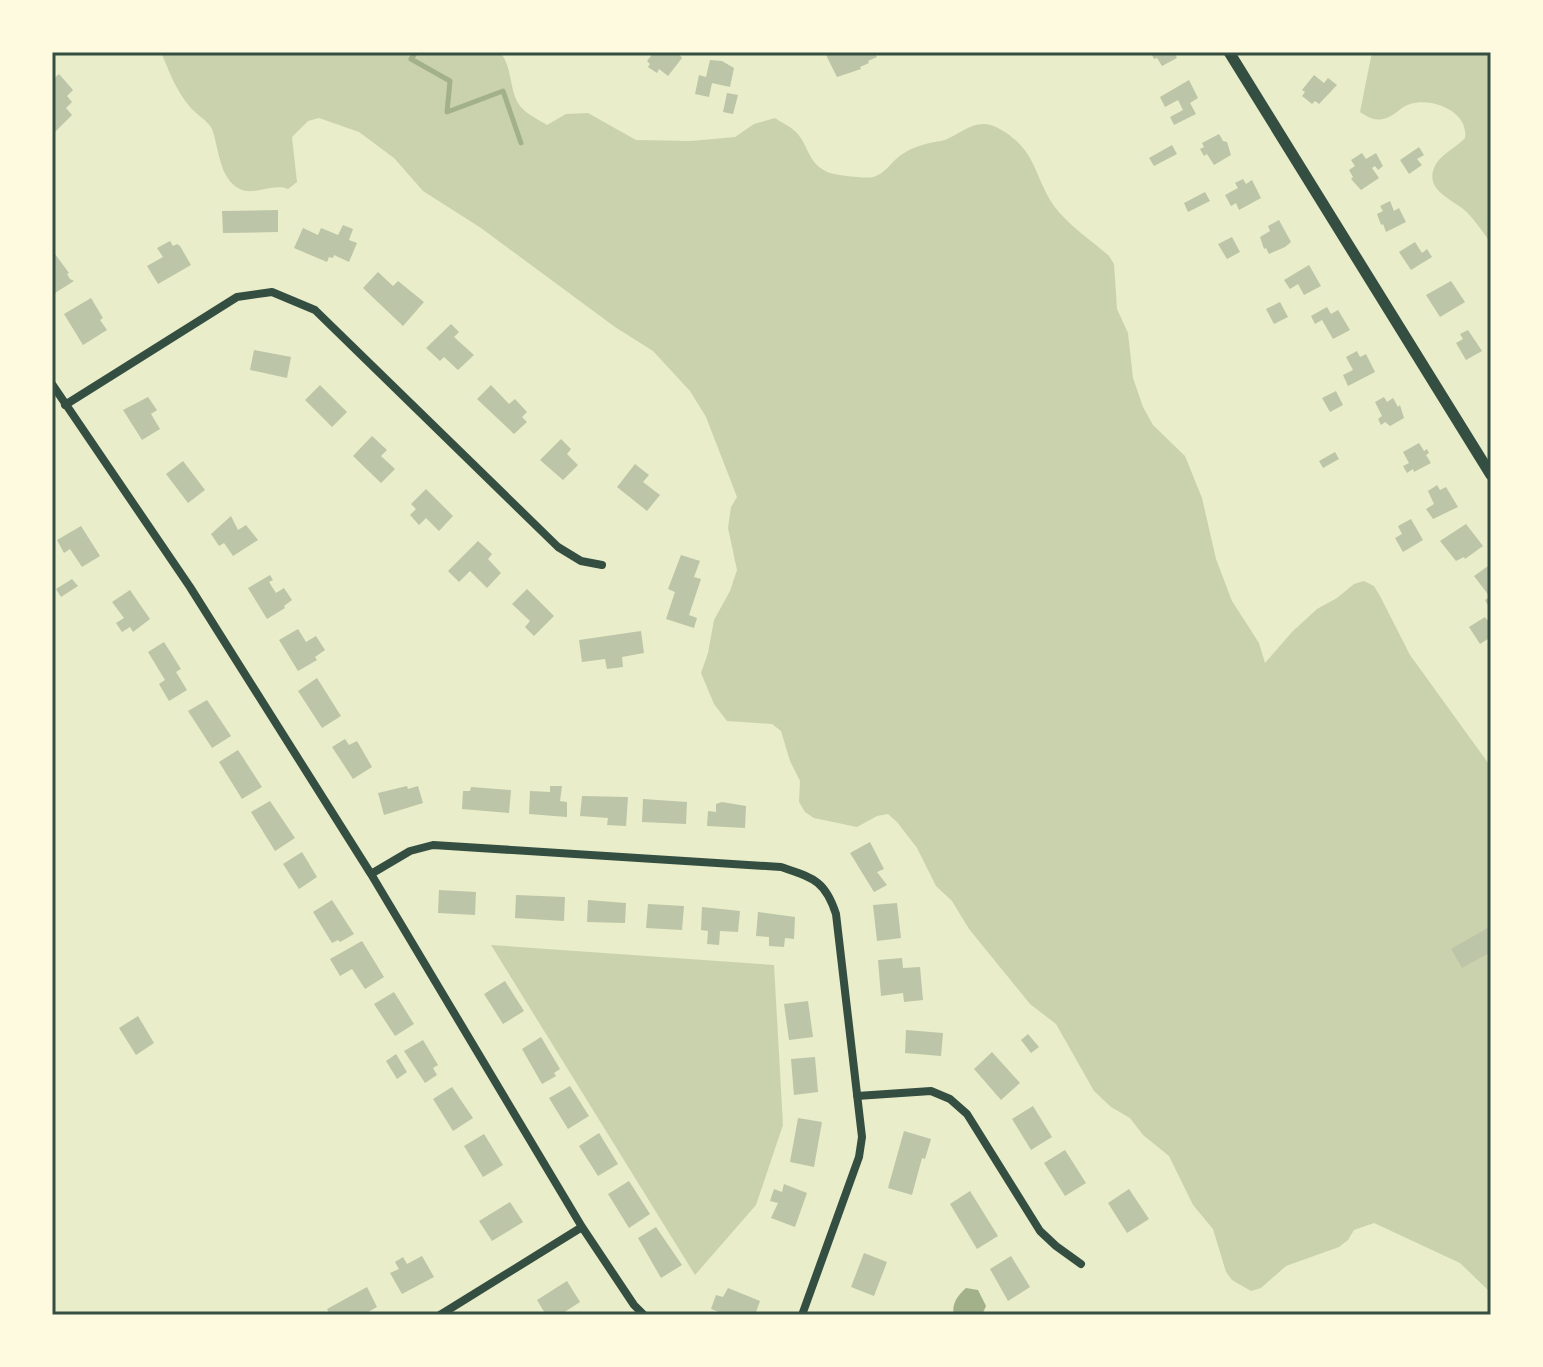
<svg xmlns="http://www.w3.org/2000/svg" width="1543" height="1367" viewBox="0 0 1543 1367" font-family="'Nunito Sans',sans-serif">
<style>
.green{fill:#cad2ad}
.water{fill:#a3b18a}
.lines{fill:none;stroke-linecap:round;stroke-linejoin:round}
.stream{stroke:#a3b18a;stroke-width:5}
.building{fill:#bcc5a7}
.minor{stroke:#344e41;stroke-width:8}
.tertiary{stroke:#344e41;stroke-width:11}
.neatline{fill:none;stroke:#344e41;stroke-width:3}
</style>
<rect width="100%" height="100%" fill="#e9edc9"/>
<path class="green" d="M161 52H500C514 70 508 89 520 106 526 114 538 119 547 125L566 114 588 113 636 140 691 141 735 137 754 124 775 118C782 123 790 126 796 132 810 147 807 164 830 173 837 175 866 179 873 177 885 174 892 161 901 155 914 146 927 143 941 141 959 137 975 115 998 128 1037 149 1033 175 1054 206 1068 225 1091 240 1109 256L1114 264 1117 309 1128 333 1133 378 1143 407 1153 425 1185 456 1202 498 1216 559 1232 601 1259 643 1265 663 1292 632 1317 609 1337 598 1354 584 1364 581 1374 586 1380 596 1410 655 1491 767V1293L1460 1263 1374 1223 1354 1230 1348 1240 1339 1247 1286 1266 1261 1288 1251 1291 1232 1280 1226 1272 1213 1229 1193 1205 1169 1156 1143 1135 1130 1118 1111 1107 1094 1091 1056 1024 1030 1004 969 929 952 901 936 886 917 848 897 822 888 814 877 816 857 827 814 818 805 812 799 802 800 781 790 761 781 731 772 724 727 721 714 704 701 673 708 653 714 620 730 591 737 570 728 528 731 507 737 497 706 417 690 391 653 351 615 327 481 228 423 191 394 158 359 132 319 118 308 121 292 137 297 182 288 189C272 183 254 196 240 189 219 179 219 148 212 129 208 121 196 114 190 107 176 91 169 71 161 52Z
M1372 52H1491V243C1482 231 1473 217 1462 208 1447 197 1423 187 1436 164 1443 153 1457 147 1465 138 1469 112 1433 97 1410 104 1400 107 1394 117 1383 119 1374 121 1368 117 1360 112Z
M491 945 774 965 783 1125 756 1205 695 1275Z"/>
<path class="water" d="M966 1288 978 1290 986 1306 982 1315H954C951 1304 958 1295 966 1288Z"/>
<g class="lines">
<path class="stream" d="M416 52 411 59 450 81 447 112 503 91 521 143"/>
</g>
<path class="building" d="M654 52H677L682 58 668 76 659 69 657 73 648 67 650 64 647 61Z
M833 52H874L877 57 868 61 869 63 860 67 861 69 837 77 826 55Z
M1154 52H1174L1177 58 1162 66 1157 58 1154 59 1152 55Z
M710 60 722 61 734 68 730 87 712 83 709 97 695 94 699 75 706 77Z
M59 74 73 90 67 96 72 102 66 108 72 115 52 135V80Z
M1314 75 1324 83 1328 78 1337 85 1319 104 1315 101 1312 104 1302 96 1305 92 1302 90Z
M1189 80 1198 98 1190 103 1196 114 1174 125 1170 117 1183 110 1178 100 1165 107 1160 97Z
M727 93 738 95 733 114 723 112Z
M1219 134 1223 141 1227 142 1231 155 1214 165 1207 154 1204 156 1200 149 1204 147 1202 143Z
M1172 145 1177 154 1154 166 1149 158Z
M1419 147 1424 155 1417 159 1422 165 1409 174 1400 160Z
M1362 153 1366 159 1376 153 1383 166 1378 170 1375 166 1372 168 1379 178 1361 190 1351 179 1353 177 1349 170 1355 166 1351 160Z
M1243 179 1246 184 1252 180 1261 198 1239 210 1236 203 1231 206 1225 195 1238 188 1235 183Z
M1205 192 1210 201 1188 212 1184 203Z
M1390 201 1394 211 1399 208 1406 222 1386 232 1383 224 1381 225 1377 214 1383 211 1380 206Z
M278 210V232L223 233 222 211Z
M1279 220 1291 242 1285 247 1269 254 1266 248 1264 249 1260 237 1270 231 1268 226Z
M343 225 353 229 349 240 357 243 349 262 334 255 333 258 329 257 327 262 294 248 303 228 318 235 321 228 338 235Z
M1232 237 1240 252 1227 259 1218 244Z
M170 241 173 246 177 244 180 246 191 265 158 284 147 266 163 257 157 248Z
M1415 242 1422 253 1427 249 1432 257 1411 270 1399 252Z
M52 250 69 273 67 274 70 279 74 281 55 293 52 288Z
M1309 265 1321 286 1304 295 1298 284 1290 289 1284 280Z
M378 272 393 286 398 281 424 302 403 326 363 288Z
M1451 281 1465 302 1440 317 1426 295Z
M91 298 103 318 100 320 107 330 83 345 64 314Z
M1280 302 1288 317 1274 324 1266 309Z
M1327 307 1331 314 1338 310 1350 330 1333 339 1322 320 1315 324 1311 316Z
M451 324 459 332 454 337 474 355 458 370 444 357 440 361 426 348Z
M1468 330 1482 351 1466 360 1456 343 1463 339 1460 334Z
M254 350 291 357 287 378 250 370Z
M1357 351 1360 357 1366 354 1375 372 1348 386 1343 375 1353 370 1346 357Z
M320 385 347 412 332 427 305 400Z
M491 385 509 404 515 399 527 412 522 417 527 422 514 434 477 399Z
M1336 391 1343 405 1330 412 1322 398Z
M148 397 157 410 151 414 160 429 142 440 123 410Z
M1384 397 1387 402 1393 398 1398 407 1400 405 1404 418 1390 426 1385 422 1381 425 1378 419 1382 416 1375 402Z
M372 436 387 450 381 456 395 469 381 483 353 456Z
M561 439 571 449 567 454 578 465 563 480 540 460Z
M1419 443 1424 451 1427 449 1429 453 1426 455 1431 463 1414 472 1413 469 1407 473 1403 466 1409 463 1403 452Z
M1335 452 1339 459 1323 468 1319 461Z
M183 461 205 490 188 503 166 474Z
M635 464 649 475 643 482 660 495 647 511 617 487Z
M1437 485 1440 490 1446 487 1458 507 1433 519 1426 509 1434 504 1428 491Z
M426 489 453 516 439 531 426 518 419 525 410 515 416 509 411 504Z
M231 516 238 530 246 525 258 540 233 556 224 543 219 546 211 534Z
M1411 519 1423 540 1403 552 1395 538 1402 534 1398 526Z
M1466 524 1483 546 1465 559 1464 557 1456 561 1440 541Z
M81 526 100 556 82 567 70 549 64 553 57 540Z
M478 541 492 554 488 559 501 573 487 588 470 571 459 582 448 571Z
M681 555 700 561 694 577 701 579 689 615 697 618 694 628 666 619 675 592 668 589Z
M1491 564V611L1485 600 1490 597 1474 576Z
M270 575 273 580 269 582 276 593 284 588 292 600 284 606 285 608 267 619 248 588Z
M72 579 78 586 61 597 56 589Z
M527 589 554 616 534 636 525 627 530 621 512 604Z
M130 590 150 619 133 632 130 627 122 632 116 623 124 618 112 602Z
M1485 617 1487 620 1491 617V637L1480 644 1469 627Z
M298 629 306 642 316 636 325 650 315 657 317 660 298 671 279 640Z
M641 631 644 653 622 657 623 667 607 669 605 659 582 662 579 640Z
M164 642 181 669 176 672 187 690 169 701 159 684 165 680 148 652Z
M317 678 341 716 322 728 298 691Z
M207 700 231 736 212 748 188 711Z
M345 739 349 745 357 741 372 767 353 779 332 747Z
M238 750 262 787 242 799 219 762Z
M407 786 408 789 418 786 423 803 384 815 378 793Z
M550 786H562L560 801 567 802V817L529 814 530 791 550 792Z
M471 787 511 790 509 813 462 809 463 791H470Z
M582 796 628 797 626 826 607 825 608 818 580 816Z
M643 799 687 802 686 824 642 822Z
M270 801 295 838 275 851 251 812Z
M722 802 746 806 745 828 707 826 708 811 716 812V804Z
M870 842 884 869 877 872 887 885 874 892 850 853Z
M302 852 317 877 299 889 283 864Z
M439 890 476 892 475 915 438 913Z
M516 895 565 897 564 921 515 918Z
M332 900 354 934 340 942 338 940 332 943 313 912Z
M588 900 626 903 625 923 587 922Z
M897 903 901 938 877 941 873 905Z
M648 904 684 906 682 930 646 928Z
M702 907 740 911 738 932 720 931 719 945 707 944 708 931 701 930Z
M758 912 795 917 794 939 785 938 784 947 769 946V937L756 936Z
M1491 926V952L1462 968 1451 949Z
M362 941 384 977 365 989 352 969 340 976 330 959Z
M902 958 903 968 920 967 923 1000 904 1002 903 993 881 996 878 960Z
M505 981 524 1011 503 1024 484 994Z
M394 992 414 1024 395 1036 374 1004Z
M808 1001 813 1037 789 1040 784 1004Z
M138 1016 154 1043 136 1055 119 1028Z
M906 1030 943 1033 941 1056 905 1053Z
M1028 1034 1039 1047 1031 1053 1021 1040Z
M541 1037 560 1069 554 1073 556 1076 542 1084 522 1049Z
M423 1040 438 1065 433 1068 437 1075 425 1083 404 1051Z
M992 1052 1020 1083 1001 1100 974 1069Z
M396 1054 407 1072 397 1079 386 1061Z
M815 1057 818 1092 794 1095 791 1059Z
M570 1086 589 1116 568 1129 549 1098Z
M452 1087 473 1118 453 1131 433 1099Z
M1033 1106 1052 1137 1031 1150 1012 1119Z
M798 1118 822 1122 814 1167 790 1162Z
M904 1131 931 1139 925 1159 922 1158 912 1195 888 1188Z
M599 1133 618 1164 598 1176 579 1146Z
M484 1134 503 1165 483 1177 464 1146Z
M1065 1150 1086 1183 1065 1196 1044 1163Z
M629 1181 650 1214 629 1228 608 1194Z
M784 1184 807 1193 795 1227 771 1218 778 1203 770 1201 774 1189 782 1192Z
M1129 1189 1149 1219 1127 1233 1108 1203Z
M970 1191 998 1236 977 1249 950 1204Z
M510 1202 523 1222 492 1241 479 1221Z
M656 1227 682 1265 661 1278 638 1238Z
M864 1253 887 1262 874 1296 851 1287Z
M422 1256 434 1277 402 1294 390 1273 399 1269 395 1262 403 1257 407 1264Z
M1011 1256 1030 1287 1008 1301 990 1269Z
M567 1281 580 1302 560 1315H546L537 1300Z
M367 1287 377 1307 363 1315H330L327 1309Z
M728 1288 760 1301 755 1315H727L711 1309 716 1295 723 1297Z"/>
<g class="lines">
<path class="minor" d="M52 384 190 587 371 874 582 1227 634 1305 644 1315
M65 405 237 297 272 292 315 310 558 547 581 561 602 565
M371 874 410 851 433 845 781 867C813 878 825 880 836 914L862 1137 859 1157 802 1315
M857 1096 931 1091 950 1099 967 1114 1040 1231 1056 1246 1081 1264
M440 1315 582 1227"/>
<path class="tertiary" d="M1229 52 1491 475"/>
</g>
<rect width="1543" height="1367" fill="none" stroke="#fefae0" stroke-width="108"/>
<rect x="54" y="54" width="1435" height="1259" class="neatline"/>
</svg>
